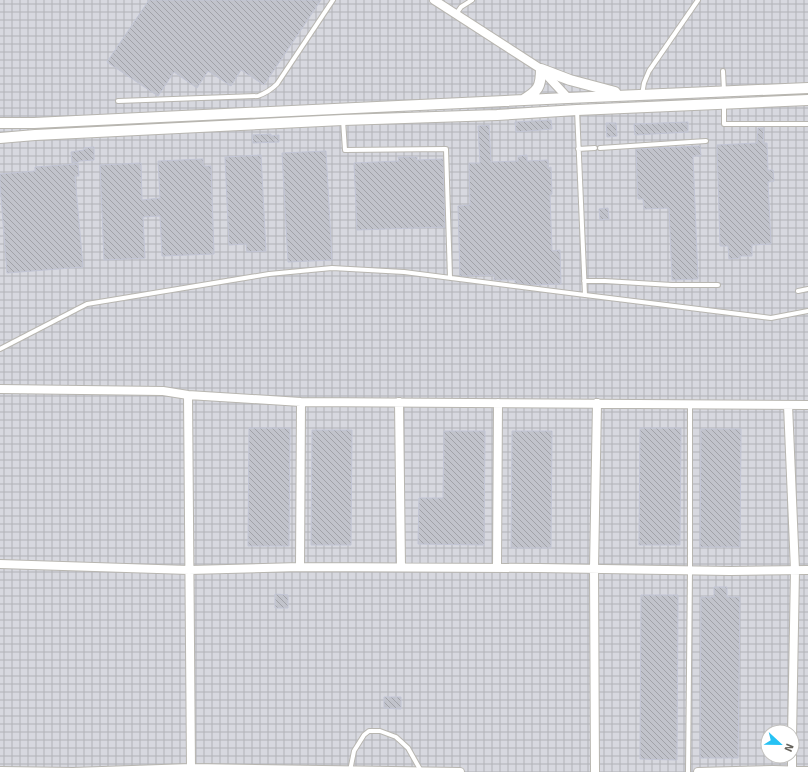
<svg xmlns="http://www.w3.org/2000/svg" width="808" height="772" viewBox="0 0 808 772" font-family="Signika,sans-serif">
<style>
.industrial{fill:url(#industrial-grid);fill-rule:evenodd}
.building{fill:url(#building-back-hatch);stroke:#c2c5d5}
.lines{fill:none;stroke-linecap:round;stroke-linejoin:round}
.service-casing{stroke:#b8b6b0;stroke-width:6}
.minor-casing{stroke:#b8b6b0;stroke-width:10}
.tertiary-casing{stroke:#b8b6b0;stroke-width:12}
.service{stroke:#fff;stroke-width:4}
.minor{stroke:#fff;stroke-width:8}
.tertiary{stroke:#fff;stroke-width:10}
</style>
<defs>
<pattern id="industrial-grid" width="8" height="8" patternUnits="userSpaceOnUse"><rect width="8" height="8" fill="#d7d8df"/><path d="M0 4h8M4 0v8" fill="none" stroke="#b2b3b8"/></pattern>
<pattern id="building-back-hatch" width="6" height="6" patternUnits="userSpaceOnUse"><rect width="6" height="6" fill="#c1c3cb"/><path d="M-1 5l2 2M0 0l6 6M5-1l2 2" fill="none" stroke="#a1a2a8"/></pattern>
</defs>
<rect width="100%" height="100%" fill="#e5e5f0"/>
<path class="industrial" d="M0 0H808V772H0ZM768 732H792V756H768Z"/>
<path class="building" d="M149 0H321L264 85 241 70 231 86 208 71 197 88 174 72 158 96 107 62Z
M551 120 552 129 516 132 515 122Z
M688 122V132L635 135 634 124Z
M606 123H616L617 136 607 137Z
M489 125 491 162 518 161V156L527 155V161L548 160V168L551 167 552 194 550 195 552 251 560 250 561 284 531 285 515 283V280H494V275L460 276 458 206 470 205 469 163H480L478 126Z
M758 128H764L763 143H767L768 170H773L774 181 768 182 771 244 752 245V256H740V258L729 259 728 246H720L717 145 757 143Z
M271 134V136L279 135V142L253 143 252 135Z
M700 146 701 156H693L698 279 672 280 669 208 644 209 643 199H638L636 149Z
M94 147V160L79 161V162L72 163 71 152 84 150V148Z
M326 151 332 260 288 262 282 153Z
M261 155 266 251 247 252 246 244 229 245 225 157Z
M398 157H417V160L443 159 445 227 357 230 354 163 399 161Z
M203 159V166H211L214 254 162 256 160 216 143 217 145 258 104 260 100 165 141 163 142 200 160 198 158 161Z
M78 164 79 176H75L83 267 7 273 0 185V174L35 171V167Z
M608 208 609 219 600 220 599 209Z
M249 428H290L289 546H248Z
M640 428H681L680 545H639Z
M701 429H741L740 547H700Z
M312 430H352L351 545H311Z
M444 431H485L484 545 418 544 419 498H443Z
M512 431H552L551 548H511Z
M714 587H727V597H740L738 758H700L701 597H714Z
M275 594 288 595V608H275Z
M641 595H678L677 760 640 759Z
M384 697H401V709L384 708Z"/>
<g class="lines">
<g class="service-casing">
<path id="service" d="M456 14 461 7 472 0
M723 71 724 91
M642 95 644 83 649 71 698 0
M118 101 258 96C266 93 272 89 277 84L333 0
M724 104V124H808
M577 110 585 295
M343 120 345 150 446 149 450 278
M600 148 706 141
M578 149 595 148
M584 281H605L672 285H718
M798 291 808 289
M0 349 87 304 269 274 332 268 404 272 585 295 771 318 808 311
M350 771 354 751 364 735 369 731H380L396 737 408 748 421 771
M688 772 690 570V405"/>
</g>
<g class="minor-casing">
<path id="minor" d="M434 0 541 69 568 98
M0 389 163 391 188 395 301 402 808 405
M188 395 191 768
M399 402 401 567
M788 405 795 570 792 738
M0 564 189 570 300 567 539 568 730 571 808 570
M300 567 301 402
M497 567 498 403
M0 771 73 772 191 768 460 772
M792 771V756
M595 772 594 568 597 403
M698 772 773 770 808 771"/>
</g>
<g class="tertiary-casing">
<path id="tertiary" d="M523 100C538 91 541 87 541 69L570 80 615 92
M0 123H34L568 98 808 88
M0 138 35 135 343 120 497 115 577 110 808 100"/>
</g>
<use href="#service" class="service"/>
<use href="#minor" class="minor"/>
<use href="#tertiary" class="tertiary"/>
</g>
<g transform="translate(780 744) rotate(112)"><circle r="19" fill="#ffffff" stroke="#c2c1be"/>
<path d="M0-3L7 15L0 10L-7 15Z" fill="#26c2f4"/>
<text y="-6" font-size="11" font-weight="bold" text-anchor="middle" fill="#66635c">N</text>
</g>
</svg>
